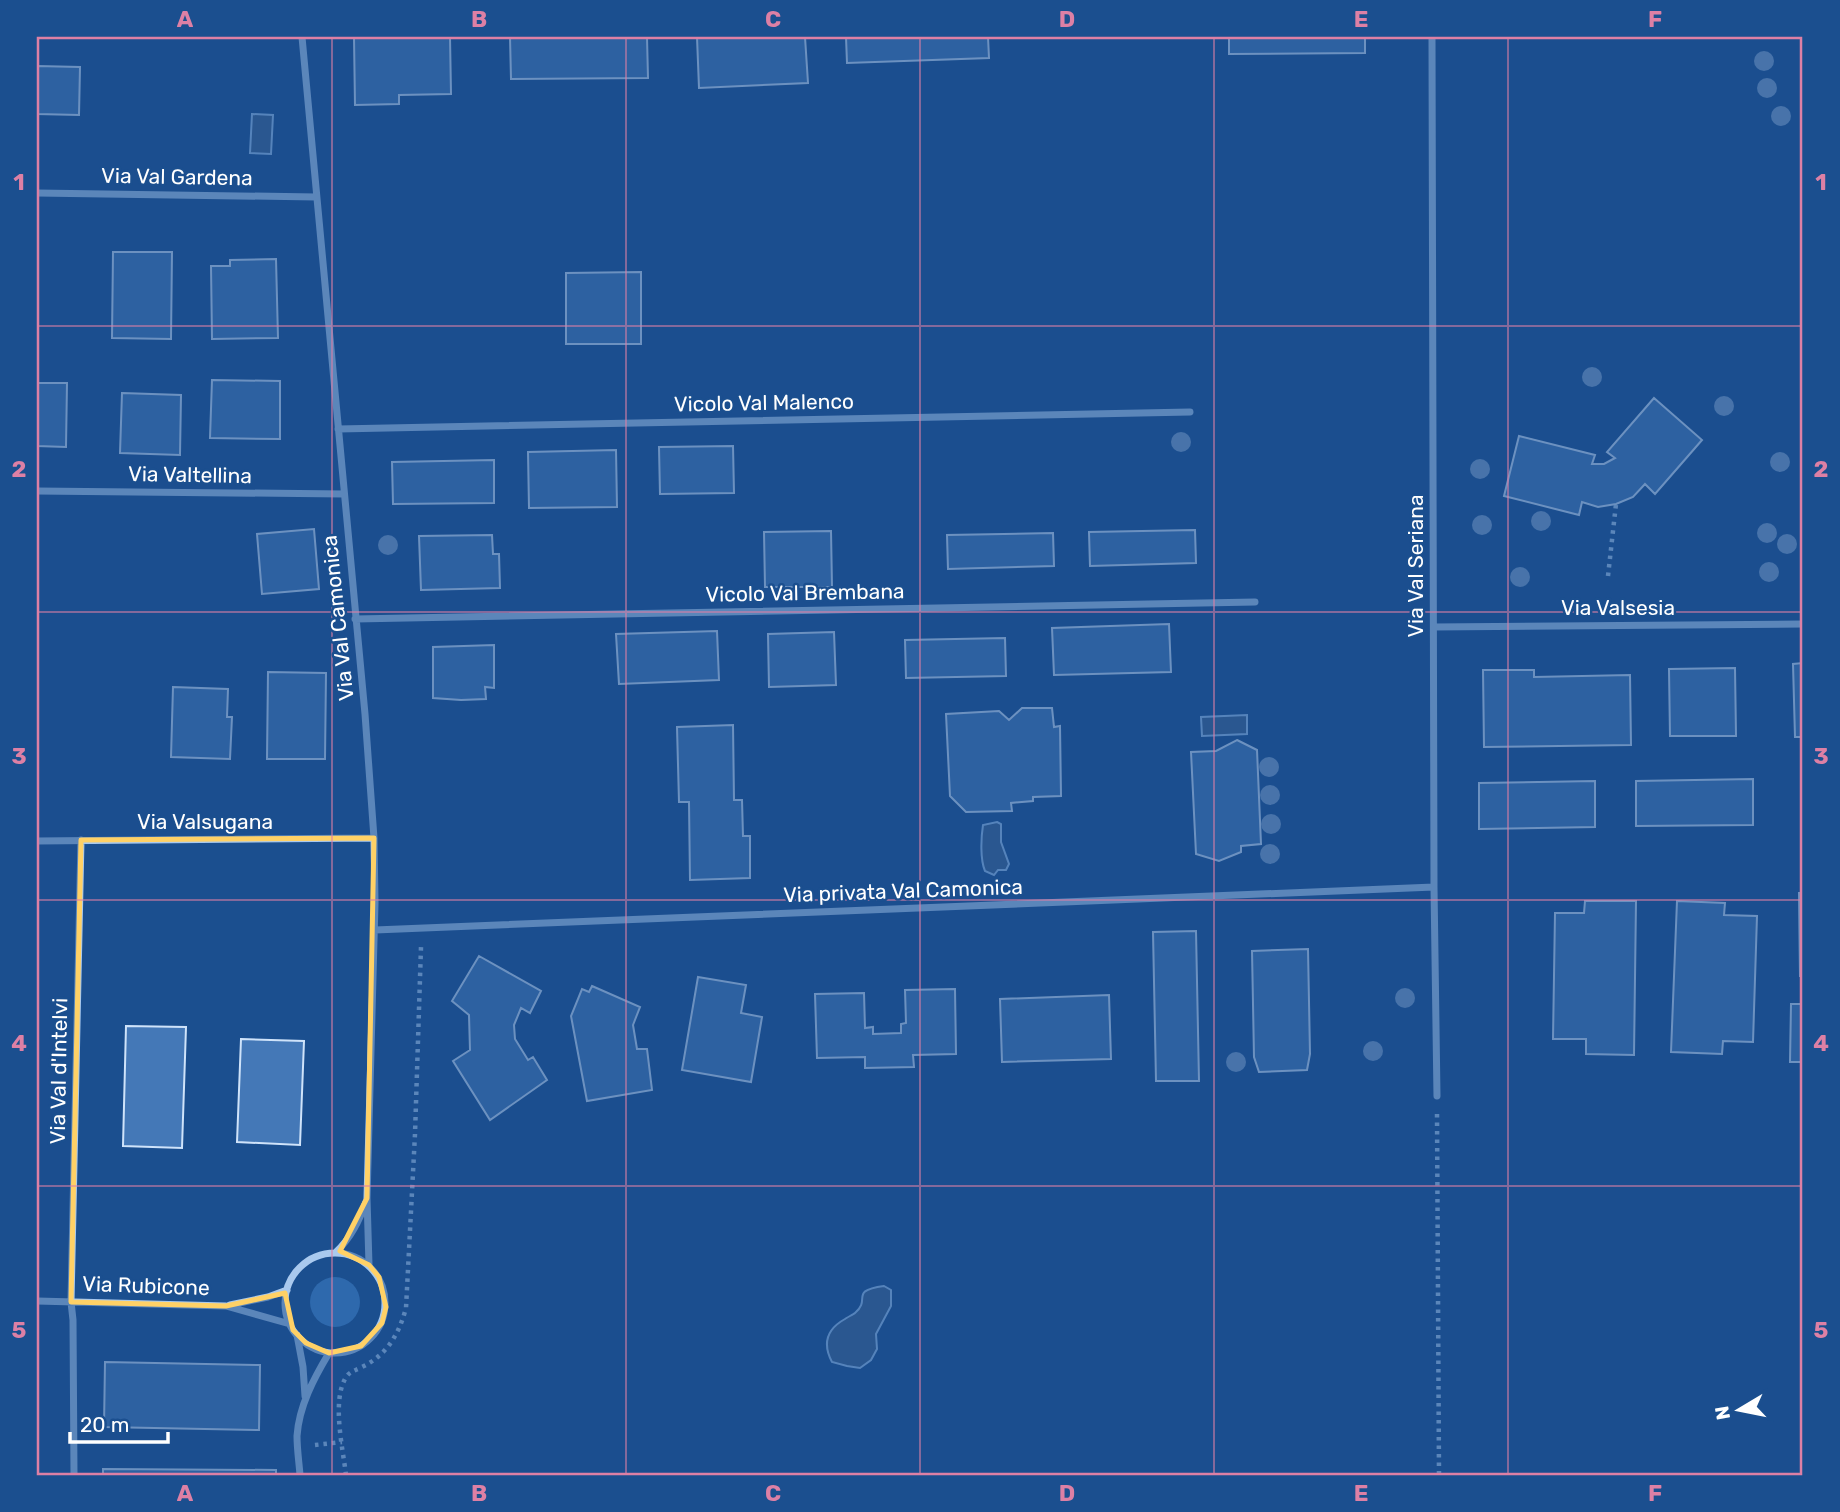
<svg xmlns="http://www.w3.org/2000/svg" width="1840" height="1512" viewBox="0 0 1840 1512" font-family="Rubik,sans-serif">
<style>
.green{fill:#2e69ad}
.water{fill:#3c6290;stroke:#9cc4f0;stroke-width:2}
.building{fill:#4478b7;stroke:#cfe3fa;stroke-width:2}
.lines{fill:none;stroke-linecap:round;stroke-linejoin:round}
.path{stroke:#a9c9ee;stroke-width:4.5;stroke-dasharray:3.5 5;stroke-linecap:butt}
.street{stroke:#a9c9ee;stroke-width:7}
.tree{fill:#7ea0ca}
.marked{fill:none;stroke:#ffd166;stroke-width:5;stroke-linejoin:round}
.grid{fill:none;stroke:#dd80a5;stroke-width:2;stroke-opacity:0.55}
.labels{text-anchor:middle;stroke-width:5;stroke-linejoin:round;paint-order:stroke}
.street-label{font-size:21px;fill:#fff;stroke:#1b4f8f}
.neatline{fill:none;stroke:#dd80a5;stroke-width:2.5}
.grid-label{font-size:23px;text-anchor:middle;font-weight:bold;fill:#dd80a5}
</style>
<rect width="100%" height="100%" fill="#1b4f8f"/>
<path class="green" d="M310 1302a25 25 0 1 1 50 0a25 25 0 1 1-50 0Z"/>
<path class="water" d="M252 114 273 115 271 154 250 153Z
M1247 715V734L1202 736 1201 717Z
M997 822 1001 824V842L1009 864 1006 870H998L994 875 985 871C980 859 981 838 983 825Z
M884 1286 891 1290V1306L876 1334 877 1349 871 1360 860 1368 847 1366 832 1362C822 1343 827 1329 845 1319 846 1318 854 1314 855 1313 872 1299 848 1291 884 1286Z"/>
<path class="building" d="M354 37H450L451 94 399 95V104L355 105Z
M510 37H647L648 78 511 79Z
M697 37H805L808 83 699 88Z
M846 37H988L989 58 847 63Z
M1229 37H1365V53L1229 54Z
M37 66 80 67 79 115 37 114Z
M113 252H172L171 339 112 338Z
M276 259 278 338 212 339 211 266H230V260Z
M641 272V344H566V273Z
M212 380 280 381V439L210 438Z
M37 383H67L66 447 37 446Z
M122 393 181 395 180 455 120 453Z
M1654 398 1702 440 1655 494 1645 484 1633 497 1616 504 1598 507 1582 502 1579 515 1504 496 1519 436 1595 455 1592 464H1604L1615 458 1607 452Z
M733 446 734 493 660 494 659 447Z
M616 450 617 507 529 508 528 452Z
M494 460V503L393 504 392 462Z
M314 529 319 589 262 594 257 534Z
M1195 530 1196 563 1090 566 1089 532Z
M831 531 832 587H765L764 532Z
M1053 533 1054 566 948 569 947 535Z
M492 535 493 554H499L500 588 421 590 419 536Z
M1169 624 1171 672 1054 675 1052 628Z
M717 631 719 680 619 684 616 634Z
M834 632 836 685 769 687 768 634Z
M1005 638 1006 676 906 678 905 640Z
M494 645V688L485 687 486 699 461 700 433 698V647Z
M1803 663V737H1795L1793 664Z
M1735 668 1736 736H1670L1669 669Z
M1483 670H1534V677L1630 675 1631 745 1484 747Z
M268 672 326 673 325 759H267Z
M173 687 228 689 227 717H232L230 759 171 757Z
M1022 708H1052L1054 727 1060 726 1061 796 1033 797V801L1011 803 1012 811 966 812 950 796 946 714 999 711 1009 720Z
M733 725 734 800H742L743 836H750V878L690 880 689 802H679L677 727Z
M1237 740 1257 750 1261 844 1241 846V852L1219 861 1196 854 1191 752 1216 751Z
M1753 779V825L1636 826V781Z
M1595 781V827L1479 829V783Z
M1799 893H1803V976H1800Z
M1585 901H1636L1634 1055 1586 1054V1039H1553L1555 913H1584Z
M1677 901 1725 903 1724 915 1757 916 1753 1042 1723 1041 1722 1054 1671 1052Z
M1196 931 1199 1081H1156L1153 932Z
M1308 949 1310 1054 1307 1070 1259 1072 1254 1057 1252 951Z
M479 956 541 991 530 1013 521 1008 514 1025 515 1039 528 1060 533 1057 547 1080 490 1120 453 1061 470 1050 469 1015 452 1001Z
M698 977 746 985 741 1013 762 1017 751 1082 682 1070Z
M592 986 640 1007 633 1025 637 1049H647L652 1090 587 1101 571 1016 582 989 589 992Z
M955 989 956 1054 913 1055 914 1067 865 1068V1057L817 1058 815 994 864 993 865 1028 873 1027V1034L901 1033V1024L906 1023 905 990Z
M1109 995 1111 1059 1002 1062 1000 999Z
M1791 1004H1803V1062H1790Z
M126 1026 186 1027 182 1148 123 1146Z
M241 1039 304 1041 300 1145 237 1142Z
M105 1362 260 1365 259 1430 104 1427Z
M103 1469 276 1470V1475H103Z"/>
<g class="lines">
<path class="path" d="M1608 576 1616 504
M1437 1114 1439 1475
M315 1445 342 1442
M346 1475C343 1449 332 1403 345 1379 349 1371 355 1371 362 1367 387 1355 399 1334 406 1308L415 1134 421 947"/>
<path class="street" d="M302 37 365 714 374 838 375 903 367 1198 369 1265
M1432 37 1434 887 1437 1096
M37 193 316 197
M338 429 1190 412
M37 491 344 494
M355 619 1255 602
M1434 627 1803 624
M37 841 374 838
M375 930 1434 887
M336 1252C351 1238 359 1221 366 1202
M285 1303a50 50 0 1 1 100 0a50 50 0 1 1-100 0Z
M37 1301 226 1306 290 1324
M230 1305 268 1297 287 1290
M297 1335 303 1367 305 1396
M74 1475 73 1320 71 1302 81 840
M300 1475C299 1462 297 1449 297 1436 299 1406 314 1378 329 1353"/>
</g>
<g class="tree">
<circle cx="1764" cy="61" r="10"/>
<circle cx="1767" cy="88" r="10"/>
<circle cx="1781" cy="116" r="10"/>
<circle cx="1592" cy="377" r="10"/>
<circle cx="1724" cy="406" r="10"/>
<circle cx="1181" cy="442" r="10"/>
<circle cx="1780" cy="462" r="10"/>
<circle cx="1480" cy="469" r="10"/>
<circle cx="1541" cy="521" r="10"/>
<circle cx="1482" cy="525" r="10"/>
<circle cx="1767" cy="533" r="10"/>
<circle cx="1787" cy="544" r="10"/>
<circle cx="388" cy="545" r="10"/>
<circle cx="1769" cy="572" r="10"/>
<circle cx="1520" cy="577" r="10"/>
<circle cx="1269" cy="767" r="10"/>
<circle cx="1270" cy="795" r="10"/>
<circle cx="1271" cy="824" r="10"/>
<circle cx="1270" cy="854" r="10"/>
<circle cx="1405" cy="998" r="10"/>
<circle cx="1373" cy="1051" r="10"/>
<circle cx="1236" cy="1062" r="10"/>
</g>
<path d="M0 0H1840V1512H0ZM374 838 367 1198 340 1251 369 1265 379 1277 386 1307 382 1323 361 1346 329 1353 306 1343 293 1330 285 1293 226 1306 71 1302 81 840Z" fill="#1b4f8f" fill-opacity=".55" fill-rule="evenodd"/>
<path class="marked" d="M374 838 367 1198 340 1251 369 1265 379 1277 386 1307 382 1323 361 1346 329 1353 306 1343 293 1330 285 1293 226 1306 71 1302 81 840Z"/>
<path class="grid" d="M332 37V1475M626 37V1475M920 37V1475M1214 37V1475M1508 37V1475M37 326H1803M37 612H1803M37 900H1803M37 1186H1803"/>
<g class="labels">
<g class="street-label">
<text transform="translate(177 177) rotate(1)" y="7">Via Val Gardena</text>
<text transform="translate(764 403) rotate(-1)" y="7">Vicolo Val Malenco</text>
<text transform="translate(190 475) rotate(1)" y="7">Via Valtellina</text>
<text transform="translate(1416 566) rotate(-90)" y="7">Via Val Seriana</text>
<text transform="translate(805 593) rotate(-1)" y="7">Vicolo Val Brembana</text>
<text x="1618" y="615">Via Valsesia</text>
<text transform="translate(338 618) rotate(-96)" y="7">Via Val Camonica</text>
<text x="205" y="829">Via Valsugana</text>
<text transform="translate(903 891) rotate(-2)" y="7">Via privata Val Camonica</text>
<text transform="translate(59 1071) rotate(-89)" y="7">Via Val d'Intelvi</text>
<text transform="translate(146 1286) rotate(2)" y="7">Via Rubicone</text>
</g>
</g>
<rect width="1840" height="1512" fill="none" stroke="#1b4f8f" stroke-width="77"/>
<g transform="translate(1739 1410) rotate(260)" stroke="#1b4f8f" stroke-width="5" paint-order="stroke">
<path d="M0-5L12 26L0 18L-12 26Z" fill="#ffffff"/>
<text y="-10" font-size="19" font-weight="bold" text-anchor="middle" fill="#ffffff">N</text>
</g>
<path d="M70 1432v10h98v-10" fill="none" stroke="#ffffff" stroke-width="3.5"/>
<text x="80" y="1432" font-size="21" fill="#ffffff" stroke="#1b4f8f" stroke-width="5" paint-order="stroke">20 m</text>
<rect x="38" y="38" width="1763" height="1436" class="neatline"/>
<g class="grid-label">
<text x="185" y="27">A</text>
<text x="479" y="27">B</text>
<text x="773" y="27">C</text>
<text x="1067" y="27">D</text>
<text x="1361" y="27">E</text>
<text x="1655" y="27">F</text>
<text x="19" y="190">1</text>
<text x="1821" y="190">1</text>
<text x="19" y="477">2</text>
<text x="1821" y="477">2</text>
<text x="19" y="764">3</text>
<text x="1821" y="764">3</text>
<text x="19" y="1051">4</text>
<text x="1821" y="1051">4</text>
<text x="19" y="1338">5</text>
<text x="1821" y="1338">5</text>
<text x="185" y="1501">A</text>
<text x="479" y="1501">B</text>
<text x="773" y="1501">C</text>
<text x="1067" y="1501">D</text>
<text x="1361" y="1501">E</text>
<text x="1655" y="1501">F</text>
</g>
</svg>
